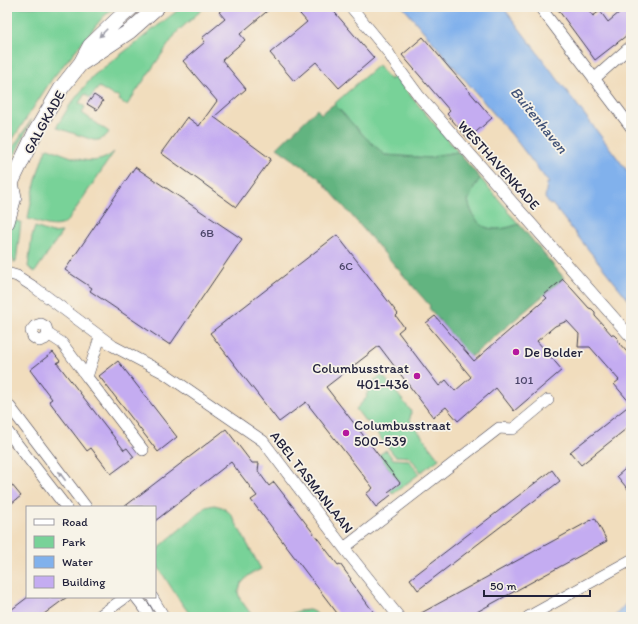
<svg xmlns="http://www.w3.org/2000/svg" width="638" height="624" viewBox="0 0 638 624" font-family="Itim,sans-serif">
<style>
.green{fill:#78d298;stroke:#4d7a6a}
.forest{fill:#62b480;stroke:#426b5e}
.water{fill:#81b1ec;stroke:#526a94}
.building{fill:#c4acf1}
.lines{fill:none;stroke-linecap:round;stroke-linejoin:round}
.minor-casing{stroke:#413e4e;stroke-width:12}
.secondary-casing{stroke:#413e4e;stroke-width:16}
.minor{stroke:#fff;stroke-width:11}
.secondary{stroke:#fff;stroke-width:15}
.oneway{fill:#9c9ca7}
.poi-dot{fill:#b5179e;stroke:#f7f3e8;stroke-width:1.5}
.labels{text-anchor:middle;stroke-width:3.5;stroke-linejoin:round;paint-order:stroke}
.number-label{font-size:12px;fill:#4a4468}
.street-label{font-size:14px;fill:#22223b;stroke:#f7f3e8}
.poi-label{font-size:14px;fill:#22223b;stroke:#f7f3e8;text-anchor:start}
.water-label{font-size:15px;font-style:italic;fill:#435479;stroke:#f7f3e8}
</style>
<rect width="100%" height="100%" fill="#f7f3e8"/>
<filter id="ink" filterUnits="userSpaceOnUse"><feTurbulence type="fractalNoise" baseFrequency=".025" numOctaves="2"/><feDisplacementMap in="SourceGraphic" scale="8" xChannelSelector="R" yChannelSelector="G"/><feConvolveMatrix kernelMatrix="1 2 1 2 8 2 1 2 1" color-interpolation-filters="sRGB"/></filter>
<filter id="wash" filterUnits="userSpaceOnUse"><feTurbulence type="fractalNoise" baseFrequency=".012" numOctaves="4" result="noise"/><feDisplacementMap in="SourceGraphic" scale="16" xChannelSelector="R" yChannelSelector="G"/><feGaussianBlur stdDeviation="0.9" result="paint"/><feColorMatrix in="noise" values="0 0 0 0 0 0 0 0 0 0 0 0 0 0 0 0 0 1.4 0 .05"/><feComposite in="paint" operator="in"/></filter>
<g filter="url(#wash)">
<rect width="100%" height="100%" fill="#f1ddbd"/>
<path class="green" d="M16 7H115L103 17 52 79 7 148V14Z
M182 7H206L204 8 177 32 127 105 119 100 120 98 116 95 114 96 99 87 90 98 85 94 79 103 85 107 82 113 109 132C105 138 100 141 93 140L58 128 57 126 70 105 93 76Z
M378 65 390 80 395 76 414 100 458 152 438 155 431 158 385 155 366 138 334 104Z
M32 119 13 158 7 156Z
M48 148C70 156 94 170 114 152L69 219C58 232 42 223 28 219 32 195 37 172 46 149Z
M480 178 508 210 507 211 519 224C492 234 476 231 468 201L475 186Z
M11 220 21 222 16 262 15 263C5 249 8 235 11 220Z
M35 227 52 233 62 232 35 272 28 267 32 236Z
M381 376 385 378 411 411 410 420 439 459 421 472 410 457 395 456 368 422 365 421 356 409 367 397 366 395 368 392 367 385Z
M386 450 393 459 409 460 419 474 393 494 390 490 400 483 379 455Z
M214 505 222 507 231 514 261 569 249 575 241 584 238 592 240 599 251 614 246 617H193L191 616 178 598 155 562V553L165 542 206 507Z
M309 610 315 612 319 617H283L299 611Z"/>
<path class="forest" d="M334 104 366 138 385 155 431 158 438 155 458 152 480 178 475 186 468 201C476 231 492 234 519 224L564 278 472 356H469L429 308 430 306 319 178 277 148 317 109 321 114Z"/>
<path class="water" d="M403 7H503L631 176V303L552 204 550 205 545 198 547 183 548 184 549 183 512 135Z
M631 598V617H614Z"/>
<g id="blocks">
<path class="building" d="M225 7H272L240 34 245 40 222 60 246 89 214 117 271 159 236 207 161 153 187 117 199 126 217 101 183 61 205 42 202 38 225 19 219 12Z
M294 7H330L374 58 339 88 316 62 294 81 270 53 307 22Z
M556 7H586L593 16 600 11 608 22 626 7H631V32L595 60Z
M423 37 492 118 468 139 447 114 450 111 402 55Z
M94 95 103 101 97 110 87 104Z
M135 167 242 239 170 345 90 291 92 288 65 270Z
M337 235 398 314 396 316 404 327 398 332 439 386 446 380 455 391 471 377 426 323 435 316 474 361 547 298 544 295 563 279 589 308 592 309 595 312V316L612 335H614L618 339V342L627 352 631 350V404L614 384 619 380 590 347H578L579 334 567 321 555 326 537 341 562 370 514 411 496 388 458 421 446 407 433 417 379 346 326 387 400 483 388 492 391 495 376 507 366 494 373 488 306 402 279 422 210 333Z
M53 352 60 361 57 363 124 450 127 448 134 457 111 474 91 448 87 451 49 401 52 399 30 370Z
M118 361 177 437 158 452 99 376Z
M631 404V425L581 465 570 452Z
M226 429 252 463H259L258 471 269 486 274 482 338 565 340 564 351 579 350 580 377 617H340L251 500 257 496 231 462 155 521V507H124Z
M631 464V493L617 476Z
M552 470 560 481 418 590 410 579Z
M7 479 21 496 7 507Z
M595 518 607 541 484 608 468 617H414Z
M28 597H67L40 617H7V613Z"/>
</g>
</g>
<g filter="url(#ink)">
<use href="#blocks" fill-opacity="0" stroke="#413e4e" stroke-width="1"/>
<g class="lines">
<g class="minor-casing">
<path id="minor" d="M351 7 388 52 394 62 419 96 631 337
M540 7 631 127
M594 79 631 46
M7 273 17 276 34 287 113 346 164 373 263 441 344 548 399 617
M48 334 45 339 39 341 33 337 31 331 35 326 41 324 46 327 48 334 62 343 87 377
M100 337 87 377 143 450
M7 403 86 507
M7 431 66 507
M344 548 499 428 513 429 548 400
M136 597 146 610 149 617
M152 597 164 617
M98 617 126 597
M528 617 631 560"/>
</g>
<g class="secondary-casing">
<path id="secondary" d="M82 63 130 31 157 7
M7 189 11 183 36 131 62 87 81 63 90 46 117 20 132 7
M7 222 14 197 11 183"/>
</g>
<use href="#minor" class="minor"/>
<use href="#secondary" class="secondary"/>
</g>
<defs><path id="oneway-solid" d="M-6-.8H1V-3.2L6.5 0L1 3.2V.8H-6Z"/></defs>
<g class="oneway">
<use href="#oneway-solid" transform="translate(103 33) rotate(135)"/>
<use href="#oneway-solid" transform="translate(62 476) rotate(-127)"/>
</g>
</g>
<g class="poi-dot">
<circle cx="516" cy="352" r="4"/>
<circle cx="417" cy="376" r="4"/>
<circle cx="346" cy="433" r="4"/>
</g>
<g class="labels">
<g class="number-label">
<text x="207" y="237">6B</text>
<text x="346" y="270">6C</text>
<text x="524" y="384">101</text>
</g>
<g class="street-label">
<text transform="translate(44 122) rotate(-61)" y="5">GALGKADE</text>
<text transform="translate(499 165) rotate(48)" y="5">WESTHAVENKADE</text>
<text transform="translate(312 482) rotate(52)" y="5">ABEL TASMANLAAN</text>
</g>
<g class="poi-label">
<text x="524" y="357">De Bolder</text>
<text x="409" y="373" text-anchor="end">Columbusstraat<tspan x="409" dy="16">401-436</tspan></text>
<text x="354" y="430">Columbusstraat<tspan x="354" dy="16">500-539</tspan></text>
</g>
<g class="water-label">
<text transform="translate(539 120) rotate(51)" y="5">Buitenhaven</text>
</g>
</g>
<rect width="638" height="624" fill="none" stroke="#f7f3e8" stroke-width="24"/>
<rect x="26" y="506" width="130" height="92" fill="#f7f3e8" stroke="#a29fa3"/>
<rect x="34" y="519" width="20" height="6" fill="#ffffff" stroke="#a29fa3"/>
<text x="62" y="526" font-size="12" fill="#22223b">Road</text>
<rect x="34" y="536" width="20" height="12" fill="#78d298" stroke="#a29fa3"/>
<text x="62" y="546" font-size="12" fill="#22223b">Park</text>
<rect x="34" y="556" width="20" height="12" fill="#81b1ec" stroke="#a29fa3"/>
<text x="62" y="566" font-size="12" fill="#22223b">Water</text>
<rect x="34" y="576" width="20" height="12" fill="#c4acf1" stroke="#a29fa3"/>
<text x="62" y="586" font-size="12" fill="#22223b">Building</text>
<path d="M484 590v6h106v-6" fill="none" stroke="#22223b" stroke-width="2"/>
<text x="490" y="590" font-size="12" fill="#22223b" stroke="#f7f3e8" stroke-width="3" paint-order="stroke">50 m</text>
</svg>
